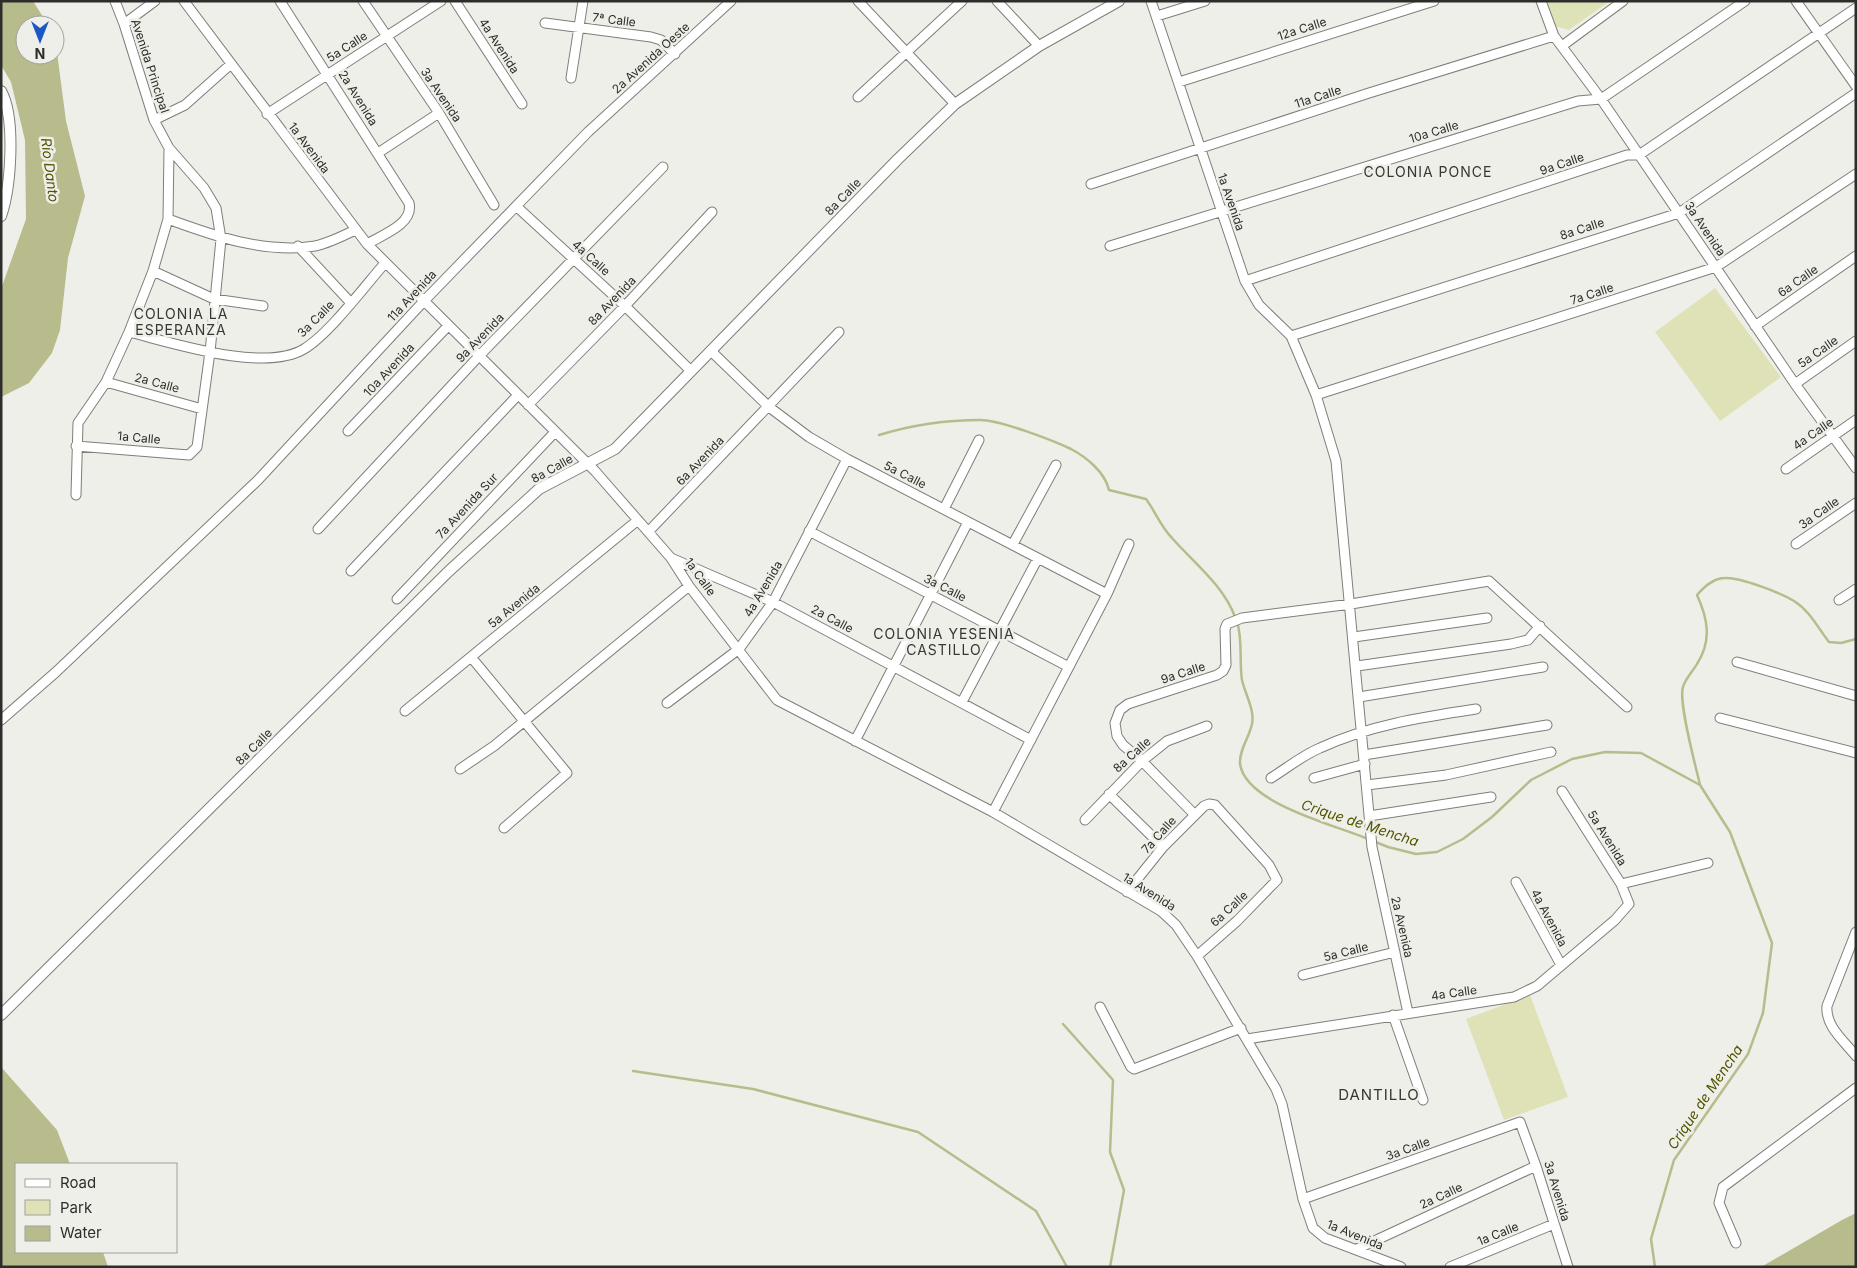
<svg xmlns="http://www.w3.org/2000/svg" width="1857" height="1268" viewBox="0 0 1857 1268" font-family="Inter,sans-serif">
<style>
.green{fill:#dfe2b7}
.water{fill:#b8bb8c}
.lines{fill:none;stroke-linecap:round;stroke-linejoin:round}
.stream{stroke:#b8bb8c;stroke-width:2.5}
.minor-casing{stroke:#7e7f79;stroke-width:11}
.tertiary-casing{stroke:#7e7f79;stroke-width:12}
.minor{stroke:#fff;stroke-width:9}
.tertiary{stroke:#fff;stroke-width:10}
.labels{text-anchor:middle;stroke-width:5;stroke-linejoin:round;paint-order:stroke}
.street-label{font-size:12px;fill:#2d2d2b;stroke:#efefe9}
.water-label{font-size:14px;font-style:italic;fill:#535401;stroke:#efefe9}
.neighbourhood-label{font-size:14px;letter-spacing:1px;fill:#373733;stroke:#efefe9}
.quarter-label{font-size:15px;letter-spacing:1px;fill:#373733;stroke:#efefe9}
</style>
<rect width="100%" height="100%" fill="#efefe9"/>
<path class="green" d="M1546 1H1610L1569 30 1554 26Z
M1715 288 1781 377 1720 421 1655 332Z
M1530 995 1568 1097 1504 1120 1466 1019Z"/>
<path class="water" d="M1 1H33L48 25H25V55H55V37L66 121 85 196 68 258 60 330 52 353 29 383 1 397V289L26 219 25 140 11 82 1 65Z
M1 1067 57 1130 70 1164H16V1252H103L108 1267H1Z
M1856 1213V1267H1761L1842 1220Z"/>
<g class="lines">
<path class="stream" d="M879 435C912 425 945 420 980 420 1000 420 1052 440 1071 449 1086 457 1105 472 1109 490L1146 499C1155 511 1161 527 1172 538 1193 562 1224 586 1235 617
M1237 622C1243 639 1239 662 1242 680 1245 694 1255 710 1252 724 1249 738 1239 750 1240 764 1246 804 1336 825 1368 839
M1700 785C1696 767 1678 702 1683 687 1685 679 1693 671 1697 664 1712 641 1708 619 1697 595 1704 587 1713 578 1725 578 1740 577 1781 593 1794 601 1810 611 1818 628 1829 642L1841 643 1856 639
M1373 841 1388 847 1416 854 1437 852 1463 839 1492 817 1531 780 1572 759 1605 752 1641 753 1700 785 1730 832 1772 943 1763 1013 1748 1054 1674 1160 1651 1239 1655 1267
M1063 1024 1113 1080 1110 1152 1124 1190 1110 1267
M633 1071 753 1089 918 1132 1036 1211 1067 1267"/>
<g class="minor-casing">
<path id="minor" d="M184 1 367 244 595 471 671 558 689 586 777 700 993 812 1161 911 1176 925 1197 956 1276 1089 1282 1104 1303 1199 1313 1228 1325 1238 1401 1267
M280 1 409 203C414 224 382 235 367 244
M363 1 439 113 494 205
M455 1 522 104
M858 1 955 104
M997 1 1039 46
M1151 1 1245 281 1259 305 1291 336 1316 395 1336 461 1372 847 1408 1013
M1541 1 1554 36 1601 99 1795 384 1856 468
M1796 1 1856 86
M1157 16 1205 1
M545 23 651 37 661 40 675 54
M124 24 155 1
M1562 46 1623 1
M571 78 583 1
M1179 82 1434 1
M858 97 962 1
M267 114 441 1
M154 120 185 105 231 64
M378 153 439 113
M1091 184 1369 93 1554 36
M516 206 625 306 691 371
M168 219C214 236 265 254 315 246 329 243 343 236 355 230
M298 246 350 302
M1110 246 1578 101 1601 99 1745 1
M153 271 214 299 263 306
M1245 281 1627 155H1639L1856 8
M1755 326 1856 256
M129 332C173 343 264 373 304 349 329 334 365 286 385 263
M1291 336 1679 213 1856 93
M711 351 769 407 809 437 847 459 1107 594
M106 382 202 409
M1795 384 1856 341
M1316 395 1716 267 1856 174
M528 405 625 306 712 212
M348 431 448 326
M76 446 189 455 197 447 210 352 221 239 216 208 204 188 169 148 154 120 124 24 115 1
M1786 469 1856 420
M76 495 78 423 106 382 129 332 153 271 168 219 169 148
M944 509 979 440
M318 529 479 356 663 167
M649 531 839 332
M809 531 1069 667
M1013 544 1056 465
M1796 544 1856 503
M671 558 773 602 1031 740
M351 571 518 395
M397 599 555 432
M1839 600 1856 589
M1354 637 1487 618
M471 657 567 773 504 828
M1737 662 1856 696
M1357 666 1511 644 1528 640 1540 626
M1359 697 1543 667
M962 702 1038 558
M667 703 739 649 773 602 847 459
M405 711 638 520
M1720 718 1856 753
M1 720 56 672 258 480 423 302 588 132 731 1
M855 741 968 522
M1364 755 1547 725
M460 769 494 746 689 586
M1271 778C1287 768 1303 755 1320 748 1369 725 1423 717 1476 709
M1314 778 1365 764
M1367 785 1446 775 1551 752
M1109 794 1163 847
M993 812 1107 594 1129 544
M1195 815 1142 761 1123 745 1117 736 1115 723 1120 710 1128 704 1217 675 1223 671 1226 665 1225 629 1227 624 1242 618 1351 604 1489 581 1627 707
M1369 816 1491 797
M1085 820 1142 761 1167 741 1207 726
M1516 882 1561 965
M1621 884 1708 863
M1127 892 1163 847 1204 806 1209 804 1215 805 1269 865 1277 880 1237 921 1197 956
M1856 932 1827 1006C1825 1026 1844 1041 1856 1056
M1303 975 1395 952
M1100 1007 1131 1067 1134 1069 1241 1028
M1393 1015 1423 1100
M1247 1039 1514 997 1537 986 1615 920 1629 904 1621 884 1562 791
M1303 1199 1520 1122 1536 1166 1568 1267
M1736 1243 1719 1203 1723 1187 1856 1088
M1357 1249 1536 1166
M1450 1267 1554 1224"/>
</g>
<g class="tertiary-casing">
<path id="tertiary" d="M1 91C16 118 11 187 1 216
M1 1015 449 571 539 489 615 449 898 159 955 104 1039 46 1119 1"/>
</g>
<use href="#minor" class="minor"/>
<use href="#tertiary" class="tertiary"/>
</g>
<g class="labels">
<g class="street-label">
<text transform="translate(614 20) rotate(7)" y="4">7ª Calle</text>
<text transform="translate(1302 29) rotate(-18)" y="4">12a Calle</text>
<text transform="translate(499 46) rotate(57)" y="4">4a Avenida</text>
<text transform="translate(347 47) rotate(-33)" y="4">5a Calle</text>
<text transform="translate(651 58) rotate(-42)" y="4">2a Avenida Oeste</text>
<text transform="translate(150 66) rotate(72)" y="4">Avenida Principal</text>
<text transform="translate(441 95) rotate(56)" y="4">3a Avenida</text>
<text transform="translate(1318 97) rotate(-18)" y="4">11a Calle</text>
<text transform="translate(358 98) rotate(58)" y="4">2a Avenida</text>
<text transform="translate(1434 132) rotate(-17)" y="4">10a Calle</text>
<text transform="translate(309 148) rotate(53)" y="4">1a Avenida</text>
<text transform="translate(1562 164) rotate(-19)" y="4">9a Calle</text>
<text transform="translate(843 197) rotate(-46)" y="4">8a Calle</text>
<text transform="translate(1231 202) rotate(71)" y="4">1a Avenida</text>
<text transform="translate(1582 229) rotate(-18)" y="4">8a Calle</text>
<text transform="translate(1705 229) rotate(56)" y="4">3a Avenida</text>
<text transform="translate(591 258) rotate(42)" y="4">4a Calle</text>
<text transform="translate(1798 281) rotate(-35)" y="4">6a Calle</text>
<text transform="translate(1592 294) rotate(-18)" y="4">7a Calle</text>
<text transform="translate(412 296) rotate(-47)" y="4">11a Avenida</text>
<text transform="translate(612 301) rotate(-46)" y="4">8a Avenida</text>
<text transform="translate(316 319) rotate(-45)" y="4">3a Calle</text>
<text transform="translate(480 338) rotate(-46)" y="4">9a Avenida</text>
<text transform="translate(1818 352) rotate(-35)" y="4">5a Calle</text>
<text transform="translate(389 370) rotate(-47)" y="4">10a Avenida</text>
<text transform="translate(157 383) rotate(15)" y="4">2a Calle</text>
<text transform="translate(1813 434) rotate(-35)" y="4">4a Calle</text>
<text transform="translate(139 438) rotate(5)" y="4">1a Calle</text>
<text transform="translate(700 461) rotate(-46)" y="4">6a Avenida</text>
<text transform="translate(552 469) rotate(-29)" y="4">8a Calle</text>
<text transform="translate(905 475) rotate(27)" y="4">5a Calle</text>
<text transform="translate(467 506) rotate(-47)" y="4">7a Avenida Sur</text>
<text transform="translate(1819 513) rotate(-35)" y="4">3a Calle</text>
<text transform="translate(700 577) rotate(54)" y="4">1a Calle</text>
<text transform="translate(945 588) rotate(27)" y="4">3a Calle</text>
<text transform="translate(763 589) rotate(-59)" y="4">4a Avenida</text>
<text transform="translate(514 606) rotate(-39)" y="4">5a Avenida</text>
<text transform="translate(832 619) rotate(28)" y="4">2a Calle</text>
<text transform="translate(1183 673) rotate(-18)" y="4">9a Calle</text>
<text transform="translate(254 747) rotate(-45)" y="4">8a Calle</text>
<text transform="translate(1132 755) rotate(-42)" y="4">8a Calle</text>
<text transform="translate(1159 835) rotate(-48)" y="4">7a Calle</text>
<text transform="translate(1607 838) rotate(58)" y="4">5a Avenida</text>
<text transform="translate(1149 892) rotate(32)" y="4">1a Avenida</text>
<text transform="translate(1229 909) rotate(-43)" y="4">6a Calle</text>
<text transform="translate(1549 918) rotate(62)" y="4">4a Avenida</text>
<text transform="translate(1402 927) rotate(77)" y="4">2a Avenida</text>
<text transform="translate(1346 952) rotate(-14)" y="4">5a Calle</text>
<text transform="translate(1454 993) rotate(-8)" y="4">4a Calle</text>
<text transform="translate(1408 1149) rotate(-20)" y="4">3a Calle</text>
<text transform="translate(1557 1191) rotate(73)" y="4">3a Avenida</text>
<text transform="translate(1441 1196) rotate(-25)" y="4">2a Calle</text>
<text transform="translate(1498 1234) rotate(-22)" y="4">1a Calle</text>
<text transform="translate(1355 1235) rotate(22)" y="4">1a Avenida</text>
</g>
<g class="water-label">
<text transform="translate(50 170) rotate(83)" y="5">Río Danto</text>
<text transform="translate(1360 823) rotate(18)" y="5">Crique de Mencha</text>
<text transform="translate(1705 1097) rotate(-56)" y="5">Crique de Mencha</text>
</g>
<g class="neighbourhood-label">
<text x="1428" y="177">COLONIA PONCE</text>
<text x="181" y="319">COLONIA LA<tspan x="181" dy="16">ESPERANZA</tspan></text>
<text x="944" y="639">COLONIA YESENIA<tspan x="944" dy="16">CASTILLO</tspan></text>
</g>
<g class="quarter-label">
<text x="1379" y="1100">DANTILLO</text>
</g>
</g>
<rect width="1857" height="1268" fill="none" stroke="#2d2d2b" stroke-width="5"/>
<rect x="15" y="1163" width="162" height="90" fill="#efefe9" stroke="#a1a19d"/>
<rect x="25" y="1179" width="25" height="8" fill="#ffffff" stroke="#a1a19d"/>
<text x="60" y="1188" font-size="15" fill="#2d2d2b">Road</text>
<rect x="25" y="1200" width="25" height="15" fill="#dfe2b7" stroke="#a1a19d"/>
<text x="60" y="1213" font-size="15" fill="#2d2d2b">Park</text>
<rect x="25" y="1226" width="25" height="15" fill="#b8bb8c" stroke="#a1a19d"/>
<text x="60" y="1238" font-size="15" fill="#2d2d2b">Water</text>
<g transform="translate(40 40) rotate(180)"><circle r="24" fill="#efefe9" stroke="#a1a19d"/>
<path d="M0-4L9 19L0 12L-9 19Z" fill="#1c58c4"/>
<text y="-8" font-size="14" font-weight="bold" text-anchor="middle" fill="#2d2d2b">N</text>
</g>
</svg>
